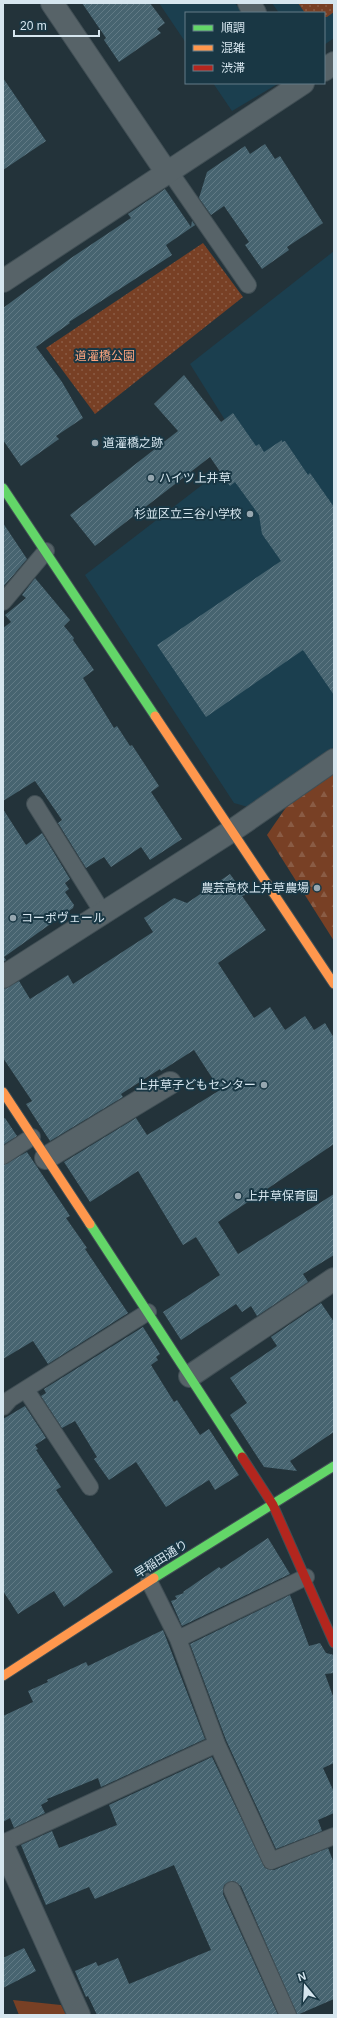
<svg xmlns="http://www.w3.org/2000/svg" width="337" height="2018" viewBox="0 0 337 2018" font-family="Helvetica,'Noto Sans JP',sans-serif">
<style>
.built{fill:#1b3f4f}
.grass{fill:url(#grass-dots)}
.forest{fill:url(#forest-firs)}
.garden{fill:#784025}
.building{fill:url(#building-hatch)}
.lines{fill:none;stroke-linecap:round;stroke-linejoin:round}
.lane-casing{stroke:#414f55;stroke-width:18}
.street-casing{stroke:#414f55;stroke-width:24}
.fast-casing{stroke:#414f55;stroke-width:11}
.slow-casing{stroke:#414f55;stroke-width:11}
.jam-casing{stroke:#414f55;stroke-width:11}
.lane{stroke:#576368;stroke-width:16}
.street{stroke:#576368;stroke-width:22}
.fast{stroke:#63d668;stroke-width:9}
.slow{stroke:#ff974d;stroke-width:9}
.jam{stroke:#b3261e;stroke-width:9}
.poi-dot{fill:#97a7b0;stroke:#193744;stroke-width:1.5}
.labels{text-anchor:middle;stroke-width:4;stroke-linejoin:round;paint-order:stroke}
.park-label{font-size:12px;fill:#fea57f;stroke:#193744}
.poi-label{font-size:12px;fill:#d6e6ef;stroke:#193744;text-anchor:start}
.street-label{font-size:12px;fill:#d6e6ef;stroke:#193744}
</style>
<defs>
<pattern id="grass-dots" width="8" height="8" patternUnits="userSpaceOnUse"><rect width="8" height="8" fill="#784025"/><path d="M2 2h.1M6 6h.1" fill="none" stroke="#8a5c45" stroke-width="1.8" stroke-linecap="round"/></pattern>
<pattern id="forest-firs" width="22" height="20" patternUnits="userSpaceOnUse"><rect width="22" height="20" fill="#784025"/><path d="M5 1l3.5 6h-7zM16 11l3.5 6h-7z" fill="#8a5c45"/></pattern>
<pattern id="building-hatch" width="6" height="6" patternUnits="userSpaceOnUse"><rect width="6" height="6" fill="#476470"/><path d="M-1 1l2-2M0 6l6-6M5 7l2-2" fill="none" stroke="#617a85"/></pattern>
</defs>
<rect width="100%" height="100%" fill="#23333a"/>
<path class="built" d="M159 3H235L242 13H186V43Z
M272 3H334V38L324 45V13H279Z
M213 83H279L232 111Z
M334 251V747L248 807 234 803 85 575 245 452 190 364Z"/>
<path class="grass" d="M298 3H334V12L327 17H324V13H305Z
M203 243 243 297 95 414 46 348Z"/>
<path class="forest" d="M334 774V941L267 835 287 806Z"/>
<path class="garden" d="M13 2000 61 2005 66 2015H19Z"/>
<path class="building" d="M82 3H150L165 23 157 29 161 33 119 62 104 40 106 38Z
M3 78 46 141 3 170Z
M265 144 275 159 280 156 323 223 287 247 289 250 262 269 245 245 249 242 224 206 211 215 199 198 207 172 245 146 250 154Z
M165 189 191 227 192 221 195 225 166 245 172 255 69 322 70 323 36 347 62 382 83 418 56 436 59 439 21 466 3 440V308L71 258 131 218 128 214Z
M184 375 221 422 233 413 256 446 259 444 264 452 282 440V442L285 441 308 475 310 473 334 507V695L303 650 206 717 157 645 281 561 262 534 259 515 235 482 230 486 210 457 95 546 70 515 178 431 154 404Z
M3 523 27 559 3 587Z
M35 578 70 620 64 626 74 638 73 640 94 670 83 678 114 728 117 726 130 746 132 745 159 786 151 792 182 839 150 860 141 847 111 867 104 857 86 868 58 823 62 820 35 781 3 801V628L11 622 5 615 26 598 22 595Z
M3 809 26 845 42 833 70 879 65 883 69 889 65 892 74 905 73 908 4 957 6 960 3 962Z
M230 874 245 895 242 896 266 930 218 963 254 1018 270 1007 285 1030 305 1016 314 1030 325 1023 334 1038V1144L218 1222 238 1254 334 1194V1255L303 1274 308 1282 257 1316 251 1306 242 1312 236 1304 181 1340 163 1312 220 1275 196 1237 183 1245 138 1171 90 1202 64 1162 136 1118 147 1135 220 1090 194 1050 161 1071 160 1069 121 1094 123 1097 50 1141 26 1104 32 1101 3 1058V989L19 981 30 999 68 975 73 984 153 932 144 918 174 898 187 903Z
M5 1118 17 1136 3 1145V1119Z
M27 1152 70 1216 66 1218 87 1248 85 1249 128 1313 48 1364 33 1341 3 1359V1165Z
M321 1303 334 1322V1432L290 1461 297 1471 264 1467 230 1415 247 1403 230 1378 277 1346 271 1337Z
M143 1327 160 1354 156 1357 158 1360 151 1365 174 1402 177 1400 200 1435 209 1429 239 1475 215 1490 209 1480 166 1507 136 1462 109 1480 94 1459 97 1457 75 1421 62 1428 41 1396 46 1393 44 1389Z
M25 1406 46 1438 35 1445 38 1449 36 1450 61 1487 56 1490 113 1572 64 1607 54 1591 18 1614 3 1591V1419Z
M268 1538 290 1574 182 1626 171 1601 177 1599 175 1596 184 1593 183 1592 219 1567 221 1569Z
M290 1595 309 1646 320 1643 326 1653 334 1655V1673L325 1674 334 1699V1763L323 1768 334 1792V1813L318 1820 322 1831 276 1849 226 1740 190 1644Z
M163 1630 205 1739 101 1787 98 1778 47 1799 48 1801 41 1805 45 1813 14 1828 10 1818 3 1822V1716L33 1702 28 1691 48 1682 47 1680 86 1662 88 1666Z
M212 1757 265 1868 274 1870 328 1848 334 1863V1999L297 2015 241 1886 233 1881 224 1885 223 1894 278 2015H97L88 1996 86 1997 75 1971 96 1962 98 1966 118 1958 129 1984 211 1950 174 1865 95 1899 89 1887 46 1905 21 1845 52 1831 59 1848 117 1825 109 1805Z
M24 1948 36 1971 3 1988V1958Z"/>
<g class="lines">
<g class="lane-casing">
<path id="lane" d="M170 172 248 285
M3 602 46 551
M35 804 103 913
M3 1156 32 1137
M26 1390 90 1487
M3 1407 10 1399 148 1312
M149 1581 178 1639 217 1744 271 1861 334 1836
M178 1639 306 1577
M3 1843 217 1744
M232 1890 288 2015"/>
</g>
<g class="street-casing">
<path id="street" d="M52 3 167 173
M249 3 255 13
M324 70 334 63
M3 281 303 83
M3 977 233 830 334 760
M46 1158 170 1083
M190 1376 334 1279
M3 1846 79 2015"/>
</g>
<g class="fast-casing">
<path id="fast" d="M3 488 155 716
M90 1224 242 1457
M154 1578 334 1466"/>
</g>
<g class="slow-casing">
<path id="slow" d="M155 716 334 984
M3 1092 90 1224
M3 1676 154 1578"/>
</g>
<g class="jam-casing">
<path id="jam" d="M242 1457 273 1505 334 1643"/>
</g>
<use href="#lane" class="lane"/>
<use href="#street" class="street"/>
<use href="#fast" class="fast"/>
<use href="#slow" class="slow"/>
<use href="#jam" class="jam"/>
</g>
<g class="poi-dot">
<circle cx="95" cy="443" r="4"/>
<circle cx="151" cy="478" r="4"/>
<circle cx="250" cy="514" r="4"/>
<circle cx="317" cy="888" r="4"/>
<circle cx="13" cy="918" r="4"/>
<circle cx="264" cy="1085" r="4"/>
<circle cx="238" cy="1196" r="4"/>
</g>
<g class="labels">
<g class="park-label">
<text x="105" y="360">道灌橋公園</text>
</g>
<g class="poi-label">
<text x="103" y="447">道灌橋之跡</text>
<text x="159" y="482">ハイツ上井草</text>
<text x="242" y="518" text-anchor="end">杉並区立三谷小学校</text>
<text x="309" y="892" text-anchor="end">農芸高校上井草農場</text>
<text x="21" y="922">コーポヴェール</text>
<text x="256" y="1089" text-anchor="end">上井草子どもセンター</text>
<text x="246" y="1200">上井草保育園</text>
</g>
<g class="street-label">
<text transform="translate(161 1559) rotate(-32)" y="4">早稲田通り</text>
</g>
</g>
<rect width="337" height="2018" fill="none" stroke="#d6e6ef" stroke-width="8"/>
<rect x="185" y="12" width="140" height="72" fill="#193744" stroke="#657d88"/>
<rect x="193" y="25" width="20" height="6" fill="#63d668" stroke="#657d88"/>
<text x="221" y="32" font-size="12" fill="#d6e6ef">順調</text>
<rect x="193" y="45" width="20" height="6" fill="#ff974d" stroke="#657d88"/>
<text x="221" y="52" font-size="12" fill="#d6e6ef">混雑</text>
<rect x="193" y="65" width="20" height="6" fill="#b3261e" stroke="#657d88"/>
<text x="221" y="72" font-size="12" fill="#d6e6ef">渋滞</text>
<g transform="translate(305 1986) rotate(342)" stroke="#193744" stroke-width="3" paint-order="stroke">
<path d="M0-3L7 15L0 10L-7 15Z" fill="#d6e6ef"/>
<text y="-6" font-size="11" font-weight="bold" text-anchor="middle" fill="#d6e6ef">N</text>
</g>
<path d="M14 30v6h85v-6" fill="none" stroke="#d6e6ef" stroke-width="2"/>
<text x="20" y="30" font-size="12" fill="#d6e6ef" stroke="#193744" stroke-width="3" paint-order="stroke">20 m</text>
</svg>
